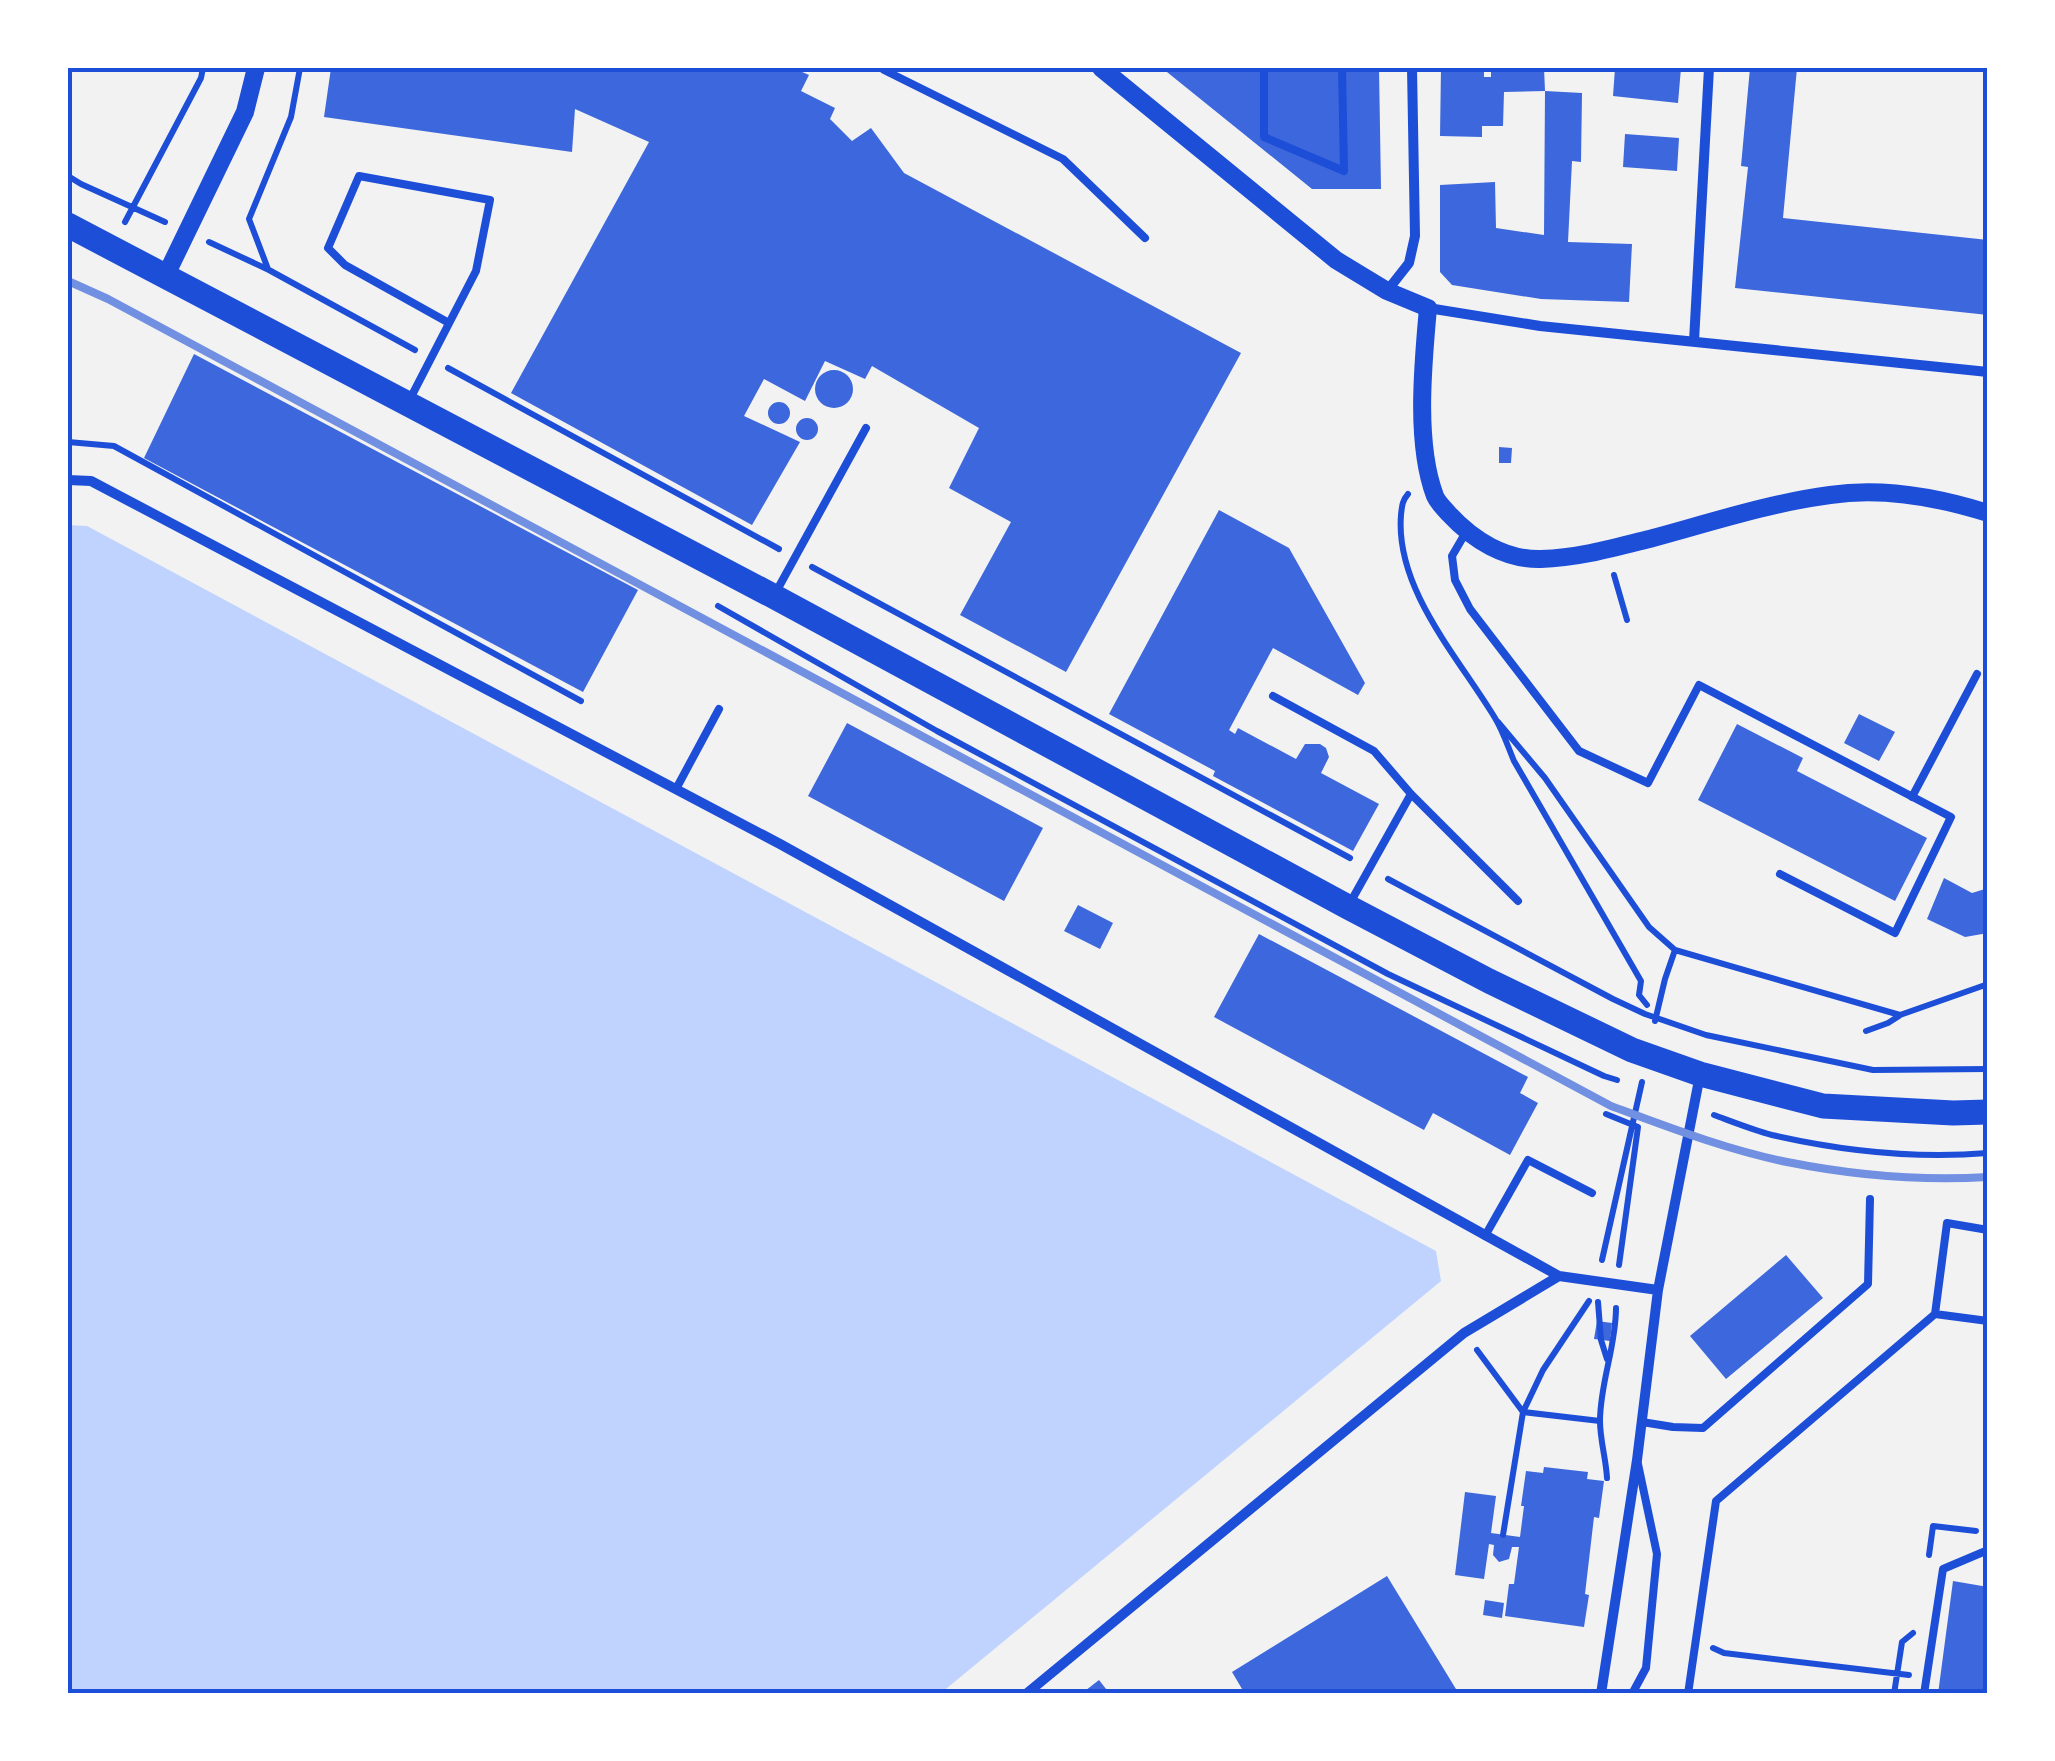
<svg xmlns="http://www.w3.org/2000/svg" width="2055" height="1761" viewBox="0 0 2055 1761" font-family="Quicksand,sans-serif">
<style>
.water{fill:#bfd3fe}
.building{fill:#3d67dc}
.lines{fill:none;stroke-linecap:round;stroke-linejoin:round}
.path{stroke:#1d4ed8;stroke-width:6}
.service{stroke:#1d4ed8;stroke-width:8}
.minor{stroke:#1d4ed8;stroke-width:10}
.tertiary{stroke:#1d4ed8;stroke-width:18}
.primary{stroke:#1d4ed8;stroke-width:25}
.rail{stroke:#7290e2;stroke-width:8}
.neatline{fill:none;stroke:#1d4ed8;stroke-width:4}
</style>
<rect width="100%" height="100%" fill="#f2f2f2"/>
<path class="water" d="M68 525 87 526 1436 1251 1441 1281 941 1693H68Z"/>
<path class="building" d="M331 68H793L809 75 801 91 835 108 830 119 852 141 871 128 904 173 1241 353 1066 672 960 615 1011 522 949 488 979 428 872 366 865 379 825 361 805 401 764 379 744 416 800 442 752 525 511 393 649 142 575 109 572 152 324 117Z
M1162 68H1379L1381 189H1312Z
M1441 68H1484V77H1491V68H1544L1545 91 1504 92 1503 126H1482V137L1440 136Z
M1615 68H1681L1678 103 1613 96Z
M1750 68H1797L1783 218 1988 240V315L1735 288 1748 167 1741 166Z
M1545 91 1582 93 1581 162 1572 161 1568 242 1632 244 1629 302 1541 299 1452 285 1440 272V185L1495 182 1496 228 1544 235Z
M1625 134 1679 138 1677 171 1623 167Z
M194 354 638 590 583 692 144 458Z
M815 389a19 19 0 1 1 38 0a19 19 0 1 1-38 0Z
M768 413a11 11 0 1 1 22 0a11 11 0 1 1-22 0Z
M796 429a11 11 0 1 1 22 0a11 11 0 1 1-22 0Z
M1499 447 1512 448 1511 463H1499Z
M1219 510 1289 548 1365 683 1358 695 1273 648 1229 730 1235 734 1238 728 1296 759 1305 744H1320L1326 748 1329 757 1321 773 1379 804 1353 851 1213 776 1215 771 1109 714Z
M1859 714 1895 732 1879 761 1844 743Z
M847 723 1043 828 1004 901 808 796Z
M1737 724 1803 758 1797 771 1927 838 1895 901 1698 800Z
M1944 878 1972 893 1985 889 1988 898V933L1965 937 1927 919Z
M1078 905 1113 923 1100 949 1064 931Z
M1259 934 1528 1077 1520 1093 1538 1103 1510 1155 1433 1113 1424 1130 1214 1017Z
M1786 1255 1823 1298 1726 1379 1690 1336Z
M1597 1321 1612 1323 1610 1341 1594 1339Z
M1544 1467 1588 1472 1587 1479 1604 1481 1599 1518 1594 1517 1585 1594 1589 1595 1584 1627 1505 1616 1509 1584H1514L1519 1547H1512L1509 1559 1499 1562 1493 1555 1494 1545 1489 1544 1484 1579 1455 1575 1465 1492 1496 1496 1491 1533 1520 1537 1524 1506H1521L1526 1471 1543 1473Z
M1387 1576 1459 1694H1245L1232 1672Z
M1953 1581 1988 1587V1694H1938Z
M1485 1600 1504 1603 1502 1618 1483 1615Z
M1099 1680 1110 1694H1081Z"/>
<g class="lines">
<path class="path" d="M68 176 81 184 165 222
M125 222 201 78 203 68
M209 242 269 270 415 350
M268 269 249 219 291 117 300 68
M448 368 779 549
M68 442 114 446 581 701
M1408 494C1402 501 1402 506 1401 515 1395 589 1459 658 1495 718 1503 731 1508 747 1514 761L1641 981 1639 995 1647 1005
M812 567 1350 858
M1614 575 1627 620
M718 606 937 731 1388 974 1604 1076 1617 1080
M1498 722 1545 778 1649 927 1675 950 1900 1015 1988 984
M1388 879 1613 999 1645 1014 1706 1035 1873 1070 1988 1069
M1655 1021 1665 979 1675 950
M1866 1031 1888 1023 1899 1016
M1606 1114 1638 1127 1619 1265
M1714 1115C1733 1122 1753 1130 1772 1135 1842 1151 1916 1159 1988 1153
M1602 1260 1642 1082
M1598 1302 1601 1340 1607 1359
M1477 1350 1523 1412 1600 1421
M1607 1478C1606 1459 1600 1440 1600 1421 1600 1383 1616 1347 1616 1308
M1503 1535 1523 1412 1543 1370 1589 1301
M1929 1555 1933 1526 1976 1531
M1713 1648 1724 1653 1909 1675
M1894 1694 1902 1642 1913 1633"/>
<path class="service" d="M1264 68V137L1344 171 1342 68
M884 70 1063 159 1145 238
M410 399 476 271 490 200 359 176 328 248 345 265 449 323
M1466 532 1452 556 1455 580 1470 609 1579 751 1648 783 1699 685 1951 817 1895 933 1780 874
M776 592 866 428
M1273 696 1374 751 1411 794 1518 901
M676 789 719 709
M1912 797 1977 674
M1350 903 1411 794
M1485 1236 1528 1160 1592 1193
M1935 1314 1988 1321
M1642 1422 1673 1427 1703 1428 1868 1284 1870 1199
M1632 1694 1646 1668 1657 1554 1638 1464
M1688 1694 1716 1501 1935 1314 1947 1223 1988 1230
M1924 1694 1943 1569 1988 1550"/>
<path class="minor" d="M1387 291 1409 263 1415 236 1412 68
M1428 308 1540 326 1988 372
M1694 341 1709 68
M68 480 91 481 780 844 1559 1276
M1026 1694 1464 1333 1559 1276 1658 1290
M1601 1694 1637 1460 1658 1290 1700 1075"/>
<path class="tertiary" d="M1101 68 1336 260 1387 291 1428 308C1423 364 1415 443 1435 496 1438 503 1444 508 1449 514 1473 540 1505 560 1541 559 1579 558 1617 547 1653 538 1712 522 1770 503 1830 495 1883 487 1937 497 1988 513
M166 275 245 112 256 68"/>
<path class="primary" d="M68 225 773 596 1348 907 1489 981 1632 1050 1700 1074 1823 1106 1953 1113 1988 1112"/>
<path class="rail" d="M68 281 108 299 1611 1106C1668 1127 1727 1150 1787 1162 1852 1175 1921 1181 1988 1177"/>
</g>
<rect width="2055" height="1761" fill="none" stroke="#ffffff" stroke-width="140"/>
<rect x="70" y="70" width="1915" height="1621" class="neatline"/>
</svg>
